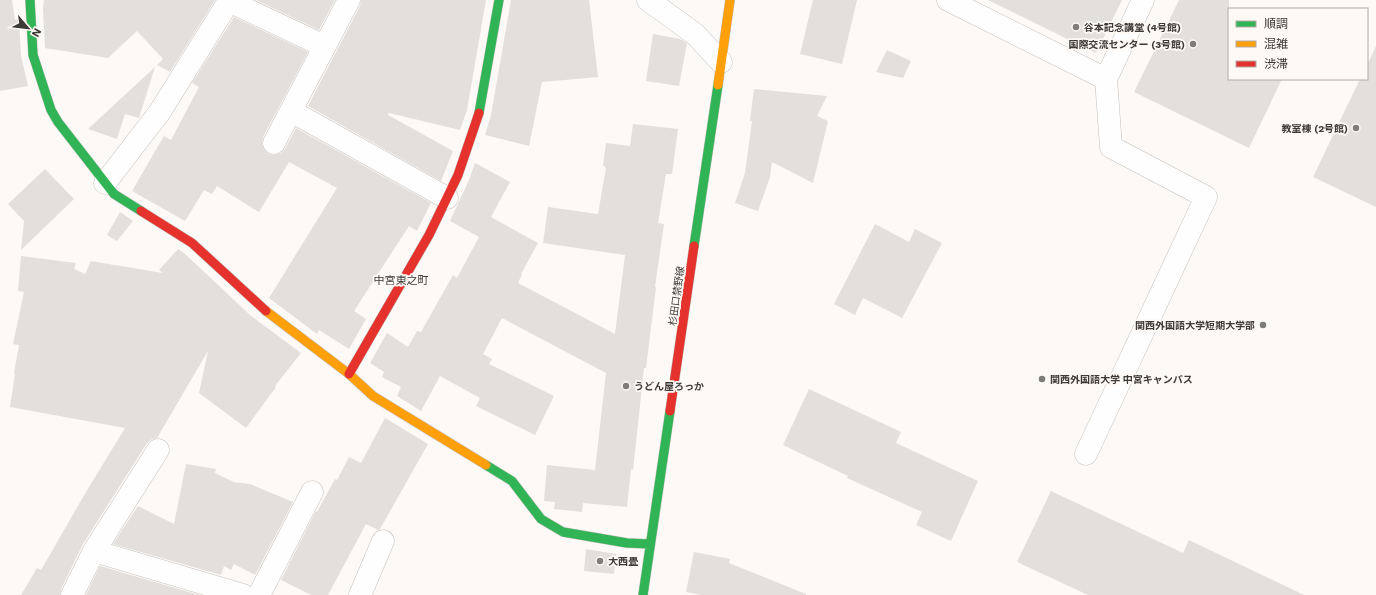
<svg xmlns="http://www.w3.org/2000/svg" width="1376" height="595" viewBox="0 0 1376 595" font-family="'Work Sans','Noto Sans JP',sans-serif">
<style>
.building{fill:#e2dfdd}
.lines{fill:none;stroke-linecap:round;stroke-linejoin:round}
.street-casing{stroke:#c3c1be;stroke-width:23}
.fast-casing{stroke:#c3c1be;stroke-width:10}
.slow-casing{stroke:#c3c1be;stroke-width:10}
.jam-casing{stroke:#c3c1be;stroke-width:10}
.street{stroke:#fffefe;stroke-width:22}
.fast{stroke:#30b455;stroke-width:9}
.slow{stroke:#ff9f0a;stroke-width:9}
.jam{stroke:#e5322d;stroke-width:9}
.poi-dot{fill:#7f7c79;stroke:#fef9f4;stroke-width:1.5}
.labels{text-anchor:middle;stroke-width:3.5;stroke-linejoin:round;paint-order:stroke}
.poi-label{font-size:10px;font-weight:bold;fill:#3c3936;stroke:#fef9f4;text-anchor:start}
.street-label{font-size:10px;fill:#3c3936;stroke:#fef9f4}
.neighbourhood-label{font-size:11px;fill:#3c3936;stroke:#fef9f4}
</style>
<rect width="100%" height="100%" fill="#fcf9f6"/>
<path class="building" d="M0 0H12L15 20 19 19 21 56 28 86 0 91Z
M44 0H215L170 72 157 65 163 59 137 31 108 58 45 48 43 9Z
M256 0H335L319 30Z
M361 0H486L467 110 460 130 389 113 388 115 453 151 441 181 308 106 360 6Z
M511 0H589L598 77 542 82 529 146 485 135 491 115Z
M813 0H857L842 64 800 54Z
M988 0H1122L1096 53Z
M1179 0H1229V79H1282L1249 148 1134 92Z
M234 17 308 52 263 137 262 144 264 150 268 154 274 155 281 153 285 149 296 128 431 203 417 231 409 226 354 311 366 319 349 349 319 330 317 334 269 298 337 188 289 162 259 212 217 186 212 194 204 190 185 221 132 191 164 136 171 140 199 87 192 83Z
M653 34 680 39 687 43 679 86 646 81Z
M1376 46V207L1313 177 1360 79H1367V65Z
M887 50 911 61 903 78 876 72Z
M155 67 139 118 125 114 117 139 88 129Z
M754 89 827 96 817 116 828 121 813 183 772 162 770 177 758 211 735 203 745 173 752 121H750Z
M633 124 678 129 672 174H666L658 223 664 224 655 287H656L646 368H644L633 470 631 469 627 507 583 503 582 512 554 509 555 502 544 501 547 465 595 470 606 373 502 318 483 354 492 359 489 364 554 396 535 435 476 406 480 398 440 376 421 411 397 396 401 387 382 377 384 372 370 363 387 333 408 347 417 331 421 332 453 275 457 278 479 237 450 221 469 180 475 163 510 182 491 217 538 243 521 274H522L518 283 615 334 625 255 543 243 548 207 598 214 606 168 603 165 606 143 630 146Z
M45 169 74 199 21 250 24 221 8 204Z
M120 212 133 221 117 241 107 235Z
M875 224 909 242 915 229 942 243 902 318 863 298 855 315 834 304Z
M178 249 184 253 250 315 301 353 275 386 276 387 246 428 199 393 208 351 157 438 152 439 147 443 83 544 61 589 60 595H21L37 568 41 570 86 492 125 428 10 407 15 374 14 373 19 345 13 344 24 292 18 291 21 256 76 263 74 269 85 274 91 261 163 273 159 270Z
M809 389 901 432 896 443 978 481 951 541 916 525 922 512 847 478 848 476 783 445Z
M385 418 428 444 380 529 378 530 366 524 328 595H311L281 580 316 511 317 512 335 479 337 480 349 457 361 463Z
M186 464 216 469 215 473 234 482 250 484 293 502 255 575 234 564 231 570 224 566 221 575 113 544 138 506 174 524Z
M1051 491 1183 553 1189 540 1304 595H1088L1017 562Z
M586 549 616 554 614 574 584 571Z
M694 552 730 559 729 563 806 594V595H701L686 592Z
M100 566 199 595H86Z"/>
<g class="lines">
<g class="street-casing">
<path id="street" d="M648 0 695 34 721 62
M948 0 1106 79 1111 147 1206 197 1086 454
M1106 79 1143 0
M291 111 447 198
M274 143 349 0
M105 183 159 113 229 1 324 46
M94 551 243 595
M72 595 94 551 158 450
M259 595 312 492
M360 595 383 541"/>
</g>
<g class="fast-casing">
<path id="fast" d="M30 0 33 55 51 110 58 122 114 194 141 211
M479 113 499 0
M694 246 718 85
M486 465 512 481 541 519 563 532 627 543 650 544
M643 595 670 411"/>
</g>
<g class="slow-casing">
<path id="slow" d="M718 85 730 0
M266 311 349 374 373 396 486 465"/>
</g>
<g class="jam-casing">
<path id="jam" d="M141 211 192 243 266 311
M349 374 429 235 458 175 479 113
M670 411 694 246"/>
</g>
<use href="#street" class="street"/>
<use href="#fast" class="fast"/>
<use href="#slow" class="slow"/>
<use href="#jam" class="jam"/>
</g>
<g class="poi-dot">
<circle cx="1076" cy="27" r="4"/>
<circle cx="1193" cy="44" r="4"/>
<circle cx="1356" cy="128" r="4"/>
<circle cx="1263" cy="325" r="4"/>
<circle cx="1042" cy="379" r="4"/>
<circle cx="626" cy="386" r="4"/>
<circle cx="600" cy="561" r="4"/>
</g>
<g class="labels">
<g class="poi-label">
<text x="1084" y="31">谷本記念講堂 (4号館)</text>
<text x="1185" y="48" text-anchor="end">国際交流センター (3号館)</text>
<text x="1348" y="132" text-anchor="end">教室棟 (2号館)</text>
<text x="1255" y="329" text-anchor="end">関西外国語大学短期大学部</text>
<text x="1050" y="383">関西外国語大学 中宮キャンパス</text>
<text x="634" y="390">うどん屋ろっか</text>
<text x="608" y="565">大西畳</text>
</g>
<g class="street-label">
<text transform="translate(676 296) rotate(-82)" y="4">杉田口禁野線</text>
</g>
<g class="neighbourhood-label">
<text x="401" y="284">中宮東之町</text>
</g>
</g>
<rect x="1228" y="8" width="140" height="72" fill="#fef9f4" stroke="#b0aca8"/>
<rect x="1236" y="21" width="20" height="6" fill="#30b455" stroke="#b0aca8"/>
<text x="1264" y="28" font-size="12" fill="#3c3936">順調</text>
<rect x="1236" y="41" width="20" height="6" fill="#ff9f0a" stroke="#b0aca8"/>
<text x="1264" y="48" font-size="12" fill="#3c3936">混雑</text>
<rect x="1236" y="61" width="20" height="6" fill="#e5322d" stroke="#b0aca8"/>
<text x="1264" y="68" font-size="12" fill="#3c3936">渋滞</text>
<g transform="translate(28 28) rotate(118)" stroke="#fef9f4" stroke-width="3" paint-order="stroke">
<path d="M0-3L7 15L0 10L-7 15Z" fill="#3c3936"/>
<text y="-6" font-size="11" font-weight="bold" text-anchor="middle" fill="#3c3936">N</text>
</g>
</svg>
